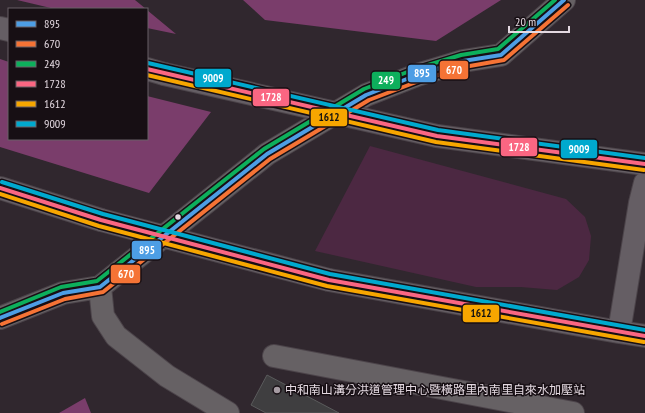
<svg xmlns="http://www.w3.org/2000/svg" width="645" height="413" viewBox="0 0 645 413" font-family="'PT Sans Narrow','Noto Sans TC',sans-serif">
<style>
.green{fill:#4c2842}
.forest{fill:#7a3d6b}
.building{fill:#3f3e40;stroke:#5a5b5c}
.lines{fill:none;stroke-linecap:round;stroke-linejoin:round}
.minor-casing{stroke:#4c444a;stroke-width:24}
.highway-casing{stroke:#4c444a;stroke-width:24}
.minor{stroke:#666164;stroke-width:22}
.highway{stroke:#655e64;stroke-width:22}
.highway-bridge-casing{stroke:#4c444a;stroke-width:24;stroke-linecap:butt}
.highway-bridge{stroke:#655e64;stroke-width:22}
.bus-1-casing{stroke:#170f14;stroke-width:7}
.bus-2-casing{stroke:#170f14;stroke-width:7}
.bus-3-casing{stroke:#170f14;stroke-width:7}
.bus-4-casing{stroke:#170f14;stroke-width:7}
.bus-5-casing{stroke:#170f14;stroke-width:7}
.bus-6-casing{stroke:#170f14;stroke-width:7}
.bus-1{stroke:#4d9ee5;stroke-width:4}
.bus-2{stroke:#f57335;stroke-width:4}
.bus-3{stroke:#0daf5c;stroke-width:4}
.bus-4{stroke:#fa6682;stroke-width:4}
.bus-5{stroke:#f7a600;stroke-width:4}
.bus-6{stroke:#00a9ce;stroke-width:4}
.bus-dot{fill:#e4d9e1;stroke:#170f14;stroke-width:1.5}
.poi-dot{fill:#a59ba2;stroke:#170f14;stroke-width:1.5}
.labels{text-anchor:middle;stroke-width:3;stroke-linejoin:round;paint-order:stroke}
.poi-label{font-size:12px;fill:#e4d9e1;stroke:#170f14;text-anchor:start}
.line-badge{stroke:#170f14;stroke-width:1.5}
.badge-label{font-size:11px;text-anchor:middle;font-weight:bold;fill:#fff}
.pale-badge-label{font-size:11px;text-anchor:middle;font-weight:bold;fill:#111}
</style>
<rect width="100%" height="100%" fill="#30272e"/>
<path class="green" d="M370 146 566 199 585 217 591 236 589 260 579 277 557 290 521 287H476L315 251Z"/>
<path class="forest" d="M17 0H135L146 9H55Z
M243 0H501L436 41 265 20Z
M147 10 176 34 147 28Z
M0 59 9 62V139H147V96L211 112 149 193 0 147Z
M85 398 91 413H59Z"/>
<path class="building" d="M267 375 339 413H266L251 405Z"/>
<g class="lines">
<g class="minor-casing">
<path id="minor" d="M100 287 103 316 116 336 167 376 228 413
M0 318 63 293 100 287 267 154 366 95 417 75 463 61 501 55 564 0
M274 356 573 413"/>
</g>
<g class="highway-casing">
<path id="highway" d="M0 28 9 30
M147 69 164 74
M437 136 645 164
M0 188 101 220
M329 280 619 332 645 336
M619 332 640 203 645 183"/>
</g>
<use href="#minor" class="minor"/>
<use href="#highway" class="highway"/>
<g class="highway-bridge-casing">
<path id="highway-bridge" d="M164 74 437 136
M101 220 329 280"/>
</g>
<use href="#highway-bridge" class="highway-bridge"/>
<g class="bus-1-casing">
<path id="bus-1" d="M0 318 63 293 100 287 267 154 366 95 417 75 463 61 501 55 564 0"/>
</g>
<g class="bus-2-casing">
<path id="bus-2" d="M2 324 65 299 103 292 270 159 369 100 419 81 464 67 504 60 568 5"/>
</g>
<g class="bus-3-casing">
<path id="bus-3" d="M0 312 61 287 97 281 264 149 364 89 415 69 461 55 498 49 555 0"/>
</g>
<g class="bus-4-casing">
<path id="bus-4" d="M147 69 437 136 645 164
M0 188 101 220 329 280 645 336"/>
</g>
<g class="bus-5-casing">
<path id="bus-5" d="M147 75 436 142 644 170
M0 194 99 226 327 286 644 342"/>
</g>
<g class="bus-6-casing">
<path id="bus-6" d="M148 63 438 130 645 158
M2 182 103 214 330 274 645 330"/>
</g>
<use href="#bus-1" class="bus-1"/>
<use href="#bus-2" class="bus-2"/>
<use href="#bus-3" class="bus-3"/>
<use href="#bus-4" class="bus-4"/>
<use href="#bus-5" class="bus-5"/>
<use href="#bus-6" class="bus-6"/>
</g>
<circle class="bus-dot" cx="178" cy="217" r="3.5"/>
<circle class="poi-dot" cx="277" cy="390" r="4"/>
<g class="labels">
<g class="poi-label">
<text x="285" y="394">中和南山溝分洪道管理中心暨橫路里內南里自來水加壓站</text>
</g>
</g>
<g class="line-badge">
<rect x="439" y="60" width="30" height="20" rx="4" fill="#f57335"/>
<rect x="407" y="64" width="30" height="19" rx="4" fill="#4d9ee5"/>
<rect x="194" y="68" width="38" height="20" rx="4" fill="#00a9ce"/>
<rect x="371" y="71" width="30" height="19" rx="4" fill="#0daf5c"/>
<rect x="252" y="88" width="38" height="19" rx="4" fill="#fa6682"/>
<rect x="310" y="108" width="38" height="19" rx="4" fill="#f7a600"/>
<rect x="500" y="137" width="38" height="20" rx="4" fill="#fa6682"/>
<rect x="560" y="139" width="38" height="20" rx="4" fill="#00a9ce"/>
<rect x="131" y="240" width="31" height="20" rx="4" fill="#4d9ee5"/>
<rect x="110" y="264" width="31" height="20" rx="4" fill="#f57335"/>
<rect x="462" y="304" width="38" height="19" rx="4" fill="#f7a600"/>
</g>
<g class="badge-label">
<text x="454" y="74">670</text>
<text x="422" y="77">895</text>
<text x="213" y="82">9009</text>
<text x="386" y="84">249</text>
<text x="271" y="101">1728</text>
<text x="519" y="151">1728</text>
<text x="579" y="153">9009</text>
<text x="147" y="254">895</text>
<text x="126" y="278">670</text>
</g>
<g class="pale-badge-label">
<text x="329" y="121">1612</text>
<text x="481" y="317">1612</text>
</g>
<rect x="8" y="8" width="140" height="132" fill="#170f14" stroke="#696066"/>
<rect x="16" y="21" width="20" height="6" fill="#4d9ee5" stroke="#696066"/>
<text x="44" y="28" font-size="12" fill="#e4d9e1">895</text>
<rect x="16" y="41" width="20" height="6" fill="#f57335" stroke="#696066"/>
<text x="44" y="48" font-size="12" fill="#e4d9e1">670</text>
<rect x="16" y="61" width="20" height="6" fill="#0daf5c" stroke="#696066"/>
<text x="44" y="68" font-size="12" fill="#e4d9e1">249</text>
<rect x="16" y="81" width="20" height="6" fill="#fa6682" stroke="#696066"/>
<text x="44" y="88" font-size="12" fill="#e4d9e1">1728</text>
<rect x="16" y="101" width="20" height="6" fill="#f7a600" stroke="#696066"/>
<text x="44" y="108" font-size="12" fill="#e4d9e1">1612</text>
<rect x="16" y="121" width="20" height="6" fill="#00a9ce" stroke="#696066"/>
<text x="44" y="128" font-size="12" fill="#e4d9e1">9009</text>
<path d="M509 26v6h60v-6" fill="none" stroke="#e4d9e1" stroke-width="2"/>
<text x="515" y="26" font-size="12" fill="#e4d9e1" stroke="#170f14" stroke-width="3" paint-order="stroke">20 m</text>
</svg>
